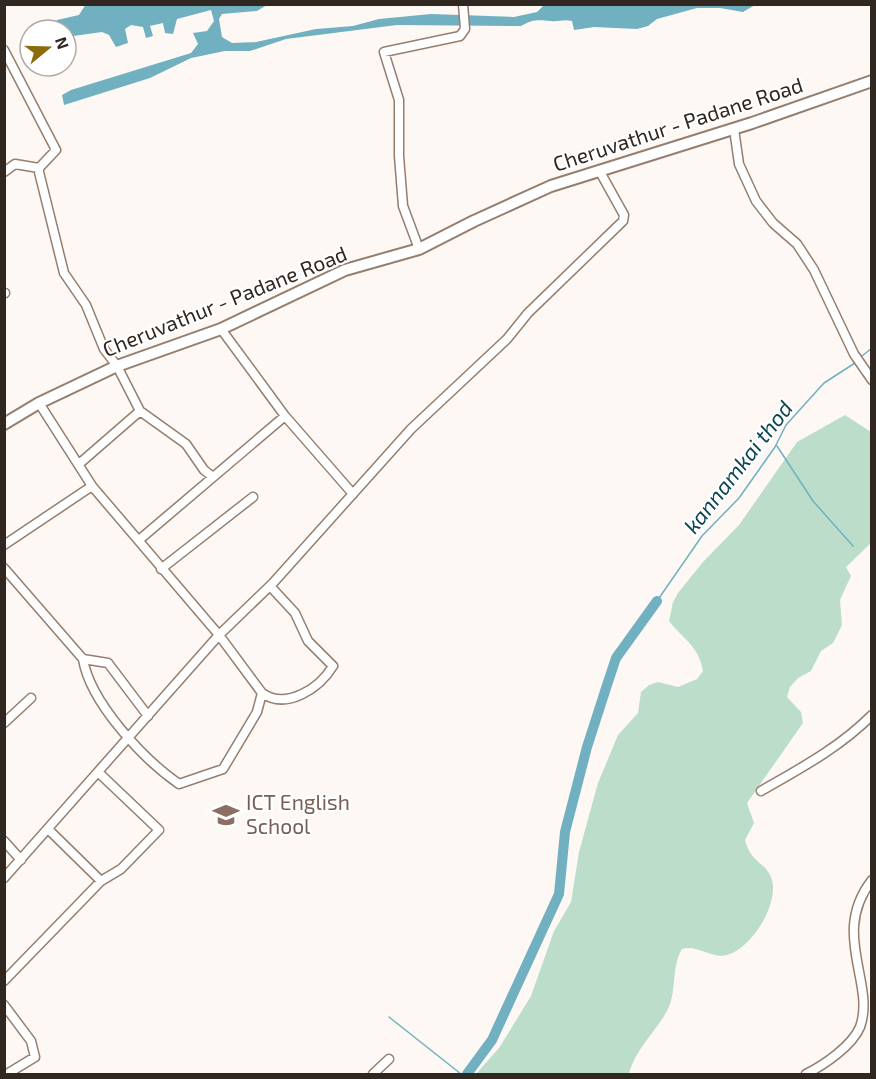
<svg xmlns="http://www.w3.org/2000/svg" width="876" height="1079" viewBox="0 0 876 1079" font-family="'Exo 2',sans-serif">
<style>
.green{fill:#bdddcb}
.water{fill:#70b0c1}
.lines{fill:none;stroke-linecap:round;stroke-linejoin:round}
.stream{stroke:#70b0c1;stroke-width:1.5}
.river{stroke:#70b0c1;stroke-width:10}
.minor-casing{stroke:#957e6e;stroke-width:11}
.major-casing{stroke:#957e6e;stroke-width:14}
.minor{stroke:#fff;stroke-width:8}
.major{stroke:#fff;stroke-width:10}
.labels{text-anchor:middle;stroke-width:4.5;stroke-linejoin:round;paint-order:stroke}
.street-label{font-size:21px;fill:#312721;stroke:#fff}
.education-label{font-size:21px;fill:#785e54;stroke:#fff;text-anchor:start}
.water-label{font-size:22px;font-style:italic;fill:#0b4653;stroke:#fff}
</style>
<rect width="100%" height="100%" fill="#fdf8f4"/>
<path class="green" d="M845 415 871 432V543L846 567 851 576 840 600 842 625 833 643 821 651 811 671 798 678 790 687 787 697 801 712 803 723 747 803 754 823 745 840C751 863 764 861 771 877 781 901 752 949 727 955 712 959 696 944 682 949 671 967 677 991 668 1009 656 1032 635 1049 629 1074H476L499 1048 531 996 554 931 571 902 579 852 598 783 618 735 638 713 641 692 649 685 658 682 678 687 697 679 703 671C699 646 683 639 669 621L673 602 678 593 703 562 739 525 797 442Z"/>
<path class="water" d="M86 4 267 5 257 11 222 14 219 19 222 37 232 43 256 42 316 29 353 26 379 19 431 14 514 17 537 12 544 5H755L743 12 720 8H697L657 19 648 26 637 29 594 27 574 30 572 21C563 19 558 22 551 21 537 20 533 19 521 26L397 25 286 39 250 51H225L191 58 150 78 64 105 62 95 71 90 191 53 198 44 193 33 207 31 214 21 211 10 177 19 173 34 165 33 163 23 150 26 153 36 146 38 143 27 131 25 125 29 128 43 116 47 109 35 102 32 66 37V30H47L57 20 79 15Z"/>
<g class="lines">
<path class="stream" d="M862 356 872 348
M777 446 813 501 853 546
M657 601 702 536 739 498 775 447 786 425 824 383 855 363
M389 1017 461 1074"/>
<path class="river" d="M467 1074 492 1040 559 894 565 832 587 747 607 685 616 658 657 601"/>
<g class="minor-casing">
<path id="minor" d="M4 50 56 150 39 168V172L64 273 86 305 104 349 117 366 140 411 79 464
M734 129 739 164 756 201 773 223 797 244 814 270 854 354 872 380
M4 172 15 164 39 168
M419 249 403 206 399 156V100L384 52 460 36 465 29 463 4
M4 293H5
M221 329 285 416 353 494
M39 403 92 486 219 635 262 693C286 710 319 689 333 666L308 641 295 613 270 586
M140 411 186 444 204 470 213 477
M139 540 285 416
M4 545 92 486
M4 568 83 659 108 663 148 716
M161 569 253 497
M83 659C90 702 143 759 179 784L223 769 257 712 262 693
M4 723 31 698
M98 772 159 830 121 869 101 881
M761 791C801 768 839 748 872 715
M4 841 21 860
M4 878 219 635 273 583 411 429 507 339 528 313 623 221 624 215 599 170
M4 981 101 881 49 830
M4 1005 31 1041 35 1057 7 1074
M373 1074 389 1059
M806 1074C824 1065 852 1046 860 1027 876 983 830 934 872 880"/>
</g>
<g class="major-casing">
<path id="major" d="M4 424 39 403 117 366 221 329 345 270 419 249 474 221 551 186 752 123 872 81"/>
</g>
<use href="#minor" class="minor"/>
<use href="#major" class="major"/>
</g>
<defs>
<g id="school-bare" transform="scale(2.07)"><path d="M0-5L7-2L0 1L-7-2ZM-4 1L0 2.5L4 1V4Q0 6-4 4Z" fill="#8d6e63" stroke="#fff" stroke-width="2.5" paint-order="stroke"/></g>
</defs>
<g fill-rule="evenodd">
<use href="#school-bare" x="226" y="815"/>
</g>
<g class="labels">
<g class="street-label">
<text transform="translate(678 125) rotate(-18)" y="7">Cheruvathur - Padane Road</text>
<text transform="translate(225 302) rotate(-22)" y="7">Cheruvathur - Padane Road</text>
</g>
<g class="education-label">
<text x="246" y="810">ICT English<tspan x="246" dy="24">School</tspan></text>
</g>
<g class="water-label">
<text transform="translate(738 467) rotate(-52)" y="8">kannamkai thod</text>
</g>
</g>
<rect width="876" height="1079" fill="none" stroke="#312721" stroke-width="12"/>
<g transform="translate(48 48) rotate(71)"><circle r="28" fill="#ffffff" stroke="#ada9a6" stroke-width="1.5"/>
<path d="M0-4.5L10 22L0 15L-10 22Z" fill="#8c6b0d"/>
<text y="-9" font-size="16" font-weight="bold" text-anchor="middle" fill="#312721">N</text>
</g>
</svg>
